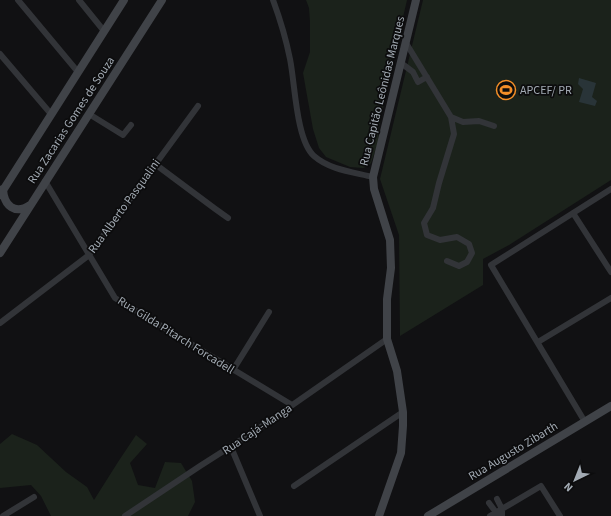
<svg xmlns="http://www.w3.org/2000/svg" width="611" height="516" viewBox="0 0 611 516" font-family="'Source Sans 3',sans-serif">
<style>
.green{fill:#1b221b}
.water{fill:#293438}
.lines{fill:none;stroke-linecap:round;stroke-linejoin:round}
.street{stroke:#323438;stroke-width:6}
.secondary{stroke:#404348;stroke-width:8}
.labels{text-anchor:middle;stroke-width:3.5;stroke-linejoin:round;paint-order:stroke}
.poi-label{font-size:12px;fill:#a2aab3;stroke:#0c0c0d;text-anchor:start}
.street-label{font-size:12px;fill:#a2aab3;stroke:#0c0c0d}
</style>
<rect width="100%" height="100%" fill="#111113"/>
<path class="green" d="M306 0H407L395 51 390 63 387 89 379 128 378 143 371 163 368 166 363 168 350 167 326 157 319 148 313 129 303 73 310 52V22L309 8Z
M423 0H611V180L509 245 483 259V285L400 336 399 235 380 179Z
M12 434 37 445 66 472 87 487 94 500 118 462 136 435 147 444 130 463 138 485 155 488 165 462 181 463 192 481 195 502 188 516H51L41 496 31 485 0 488V444Z"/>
<path class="water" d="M579 78 596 83 592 97 597 101 595 106 579 102 583 89 578 84Z"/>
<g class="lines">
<path class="street" d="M18 0 78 72
M79 0 104 31
M273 0C280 19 286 39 290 59 295 83 296 140 314 156 330 170 353 172 373 177
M406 43 451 117 463 122 479 121 494 126
M0 54 51 114
M401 63 413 72 418 82 427 77
M89 114 123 135 131 125
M155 164 214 208 228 218
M45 181 115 298 292 405
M573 213 611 272
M447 261 459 266 467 262 472 253 469 244 457 237 440 240 427 235 424 223 433 208 439 183 454 134 451 117
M0 323 89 255 198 106
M538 342 611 298
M233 370 269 312
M585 422 491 265 611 189
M231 447 260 516
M294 486 403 412
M497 499 502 509V516
M489 503 498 515
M3 516 34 497
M125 516 200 466 258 429 387 339
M490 516 541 486 560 516"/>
<path class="secondary" d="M3 189C4 206 15 215 30 205
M0 195 124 0
M0 253 162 0
M379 516 401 453 403 426V412L397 371 387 339V299L391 268 390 240 374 189 373 177 416 0
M428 516 611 406"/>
</g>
<defs>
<g id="stadium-ring" transform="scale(1)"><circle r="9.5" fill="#0c0c0d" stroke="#f38e28" stroke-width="1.5"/><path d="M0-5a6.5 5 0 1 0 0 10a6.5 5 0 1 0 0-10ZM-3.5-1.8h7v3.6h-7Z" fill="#f38e28"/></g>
</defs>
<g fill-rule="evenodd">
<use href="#stadium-ring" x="506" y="90"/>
</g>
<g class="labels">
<g class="poi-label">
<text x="520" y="94">APCEF/ PR</text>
</g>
<g class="street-label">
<text transform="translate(382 91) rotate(-76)" y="4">Rua Capitão Leônidas Marques</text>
<text transform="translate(71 120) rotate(-57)" y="4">Rua Zacarias Gomes de Souza</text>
<text transform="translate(124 206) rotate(-54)" y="4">Rua Alberto Pasqualini</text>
<text transform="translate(176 335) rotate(32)" y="4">Rua Gilda Pitarch Forcadell</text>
<text transform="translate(257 429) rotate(-34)" y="4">Rua Cajá-Manga</text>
<text transform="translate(513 451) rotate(-31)" y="4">Rua Augusto Zibarth</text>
</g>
</g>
<g transform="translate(575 480) rotate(223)" stroke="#0c0c0d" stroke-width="3" paint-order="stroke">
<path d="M0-3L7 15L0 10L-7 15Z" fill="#a2aab3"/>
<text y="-6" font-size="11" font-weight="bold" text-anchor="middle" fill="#a2aab3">N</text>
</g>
</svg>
